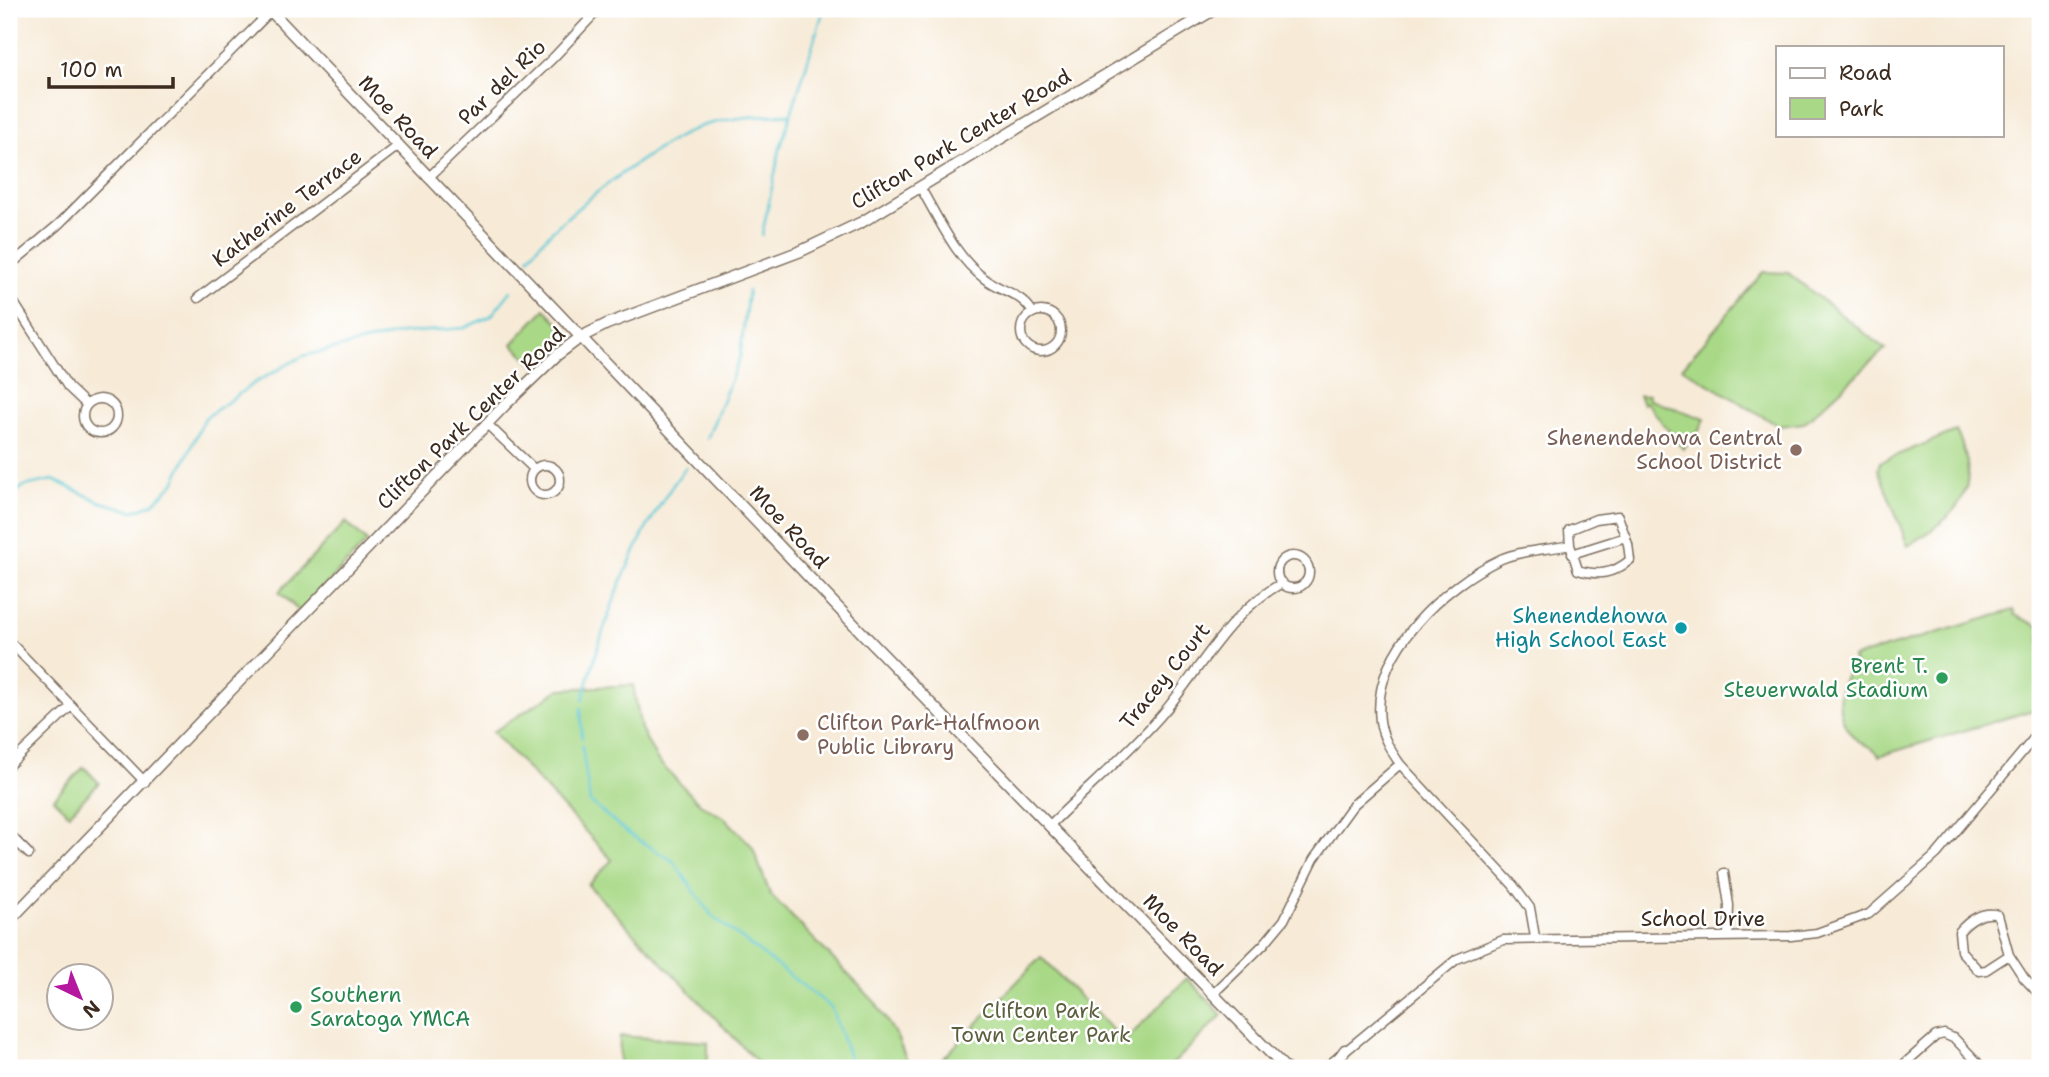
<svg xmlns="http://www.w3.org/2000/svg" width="2049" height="1077" viewBox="0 0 2049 1077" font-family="'Shantell Sans',sans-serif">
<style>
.green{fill:#a9d987;stroke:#728252;stroke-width:2}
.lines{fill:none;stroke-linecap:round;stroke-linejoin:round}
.stream{stroke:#5bc7d3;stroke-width:2.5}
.minor-casing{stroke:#7d6e5f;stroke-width:11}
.tertiary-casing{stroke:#7d6e5f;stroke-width:13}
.minor{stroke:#fff;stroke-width:8}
.tertiary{stroke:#fff;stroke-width:10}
.education-dot{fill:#8d6e63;stroke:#fff;stroke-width:2.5}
.culture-dot{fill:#0f9aa8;stroke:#fff;stroke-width:2.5}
.leisure-dot{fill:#2e9e5b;stroke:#fff;stroke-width:2.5}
.labels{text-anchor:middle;stroke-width:5;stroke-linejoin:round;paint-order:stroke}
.street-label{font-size:21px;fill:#3b2a1e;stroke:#fff}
.education-label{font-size:21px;fill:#785e54;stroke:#fff;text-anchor:end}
.culture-label{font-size:21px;fill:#0d838f;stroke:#fff;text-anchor:end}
.leisure-label{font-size:21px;fill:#27864d;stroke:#fff;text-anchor:end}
.park-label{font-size:21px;fill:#5c5f3e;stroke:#fff}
</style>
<rect width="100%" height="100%" fill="#fff"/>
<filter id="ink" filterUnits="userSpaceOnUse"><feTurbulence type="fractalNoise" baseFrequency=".0143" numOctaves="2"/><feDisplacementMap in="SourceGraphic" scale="14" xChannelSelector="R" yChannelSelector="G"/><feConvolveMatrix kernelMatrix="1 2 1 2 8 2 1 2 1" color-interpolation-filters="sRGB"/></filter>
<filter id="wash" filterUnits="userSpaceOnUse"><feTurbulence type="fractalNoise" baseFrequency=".00686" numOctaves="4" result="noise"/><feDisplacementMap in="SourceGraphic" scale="28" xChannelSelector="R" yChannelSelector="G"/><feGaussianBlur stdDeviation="1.57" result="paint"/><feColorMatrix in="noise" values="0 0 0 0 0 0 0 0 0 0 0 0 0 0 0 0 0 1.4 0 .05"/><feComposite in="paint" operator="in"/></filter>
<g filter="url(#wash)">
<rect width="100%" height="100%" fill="#f7ebd8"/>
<path class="green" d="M1763 272 1788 273 1885 349 1804 423 1779 426 1682 368Z
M545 309 572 336 537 367 512 344Z
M1639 395H1649L1648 399 1705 419 1696 436 1683 449 1646 402 1643 404Z
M1956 431C1986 490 1956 516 1908 546L1878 469 1880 462Z
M346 522 367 542 300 612 279 592Z
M2014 610 2015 615 2040 627V708L1879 756C1874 746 1866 747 1857 740 1834 719 1834 685 1854 663L1852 658Z
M633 685 641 729 657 760 700 804 725 818 752 846 770 894 875 1002 897 1037 910 1068H763L588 885 612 860 493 732 560 689Z
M84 767 99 783 69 814 53 799Z
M1041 957 1124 1042 1187 978 1222 1015 1169 1068H934Z
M620 1036 708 1042V1057L703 1068H619Z"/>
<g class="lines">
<path class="stream" d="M762 235 780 149 824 9
M529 258C552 221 663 138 705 125 732 117 763 116 791 114
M707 439 740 357 748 291
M9 498 24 486 53 480 101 502 133 511 153 504 174 483 205 418 256 382 303 356 402 333 464 328 491 316 511 291
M583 700C605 616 633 536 686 467
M581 708 582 738
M582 746 590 802 629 834 673 861 712 916 831 1007 853 1068"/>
</g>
</g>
<g filter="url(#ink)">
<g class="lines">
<g class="minor-casing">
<path id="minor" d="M428 178 554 57 599 9
M920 187C939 219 955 257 985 279 1002 292 1022 293 1033 313
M9 266 59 224 271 11
M9 295 68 387 87 405
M198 298 398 146
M1021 331a20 20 0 1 1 40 0a20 20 0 1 1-40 0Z
M83 416a17 17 0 1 1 34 0a17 17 0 1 1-34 0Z
M487 424 534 469
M530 480a15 15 0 1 1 30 0a15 15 0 1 1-30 0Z
M1618 516 1628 544 1630 560C1613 574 1598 576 1578 570L1570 545 1569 530 1596 519Z
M1572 554 1626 537
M1277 572a16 16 0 1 1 32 0a16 16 0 1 1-32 0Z
M9 641 145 782
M1400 764C1391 751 1382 737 1380 721 1371 652 1445 585 1501 559 1521 550 1548 550 1570 545
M9 765 70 707
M1049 826C1087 788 1129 753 1164 712 1202 667 1228 613 1282 583
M9 834 29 854
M1724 873 1729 905 1728 936
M2009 955 1986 970 1979 971 1961 951 1959 932C1968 921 1983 910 1998 915L2009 955 2024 978 2040 995
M1213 994 1264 944 1284 920 1314 859 1353 805 1400 764 1513 885 1530 908 1535 937
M1903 1065 1936 1036 1944 1034 1955 1039 1983 1068
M1325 1068 1457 959 1503 940 1791 936 1817 933 1869 914 1937 854 2040 731"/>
</g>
<g class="tertiary-casing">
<path id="tertiary" d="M269 9 865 636 1285 1068
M9 921 505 405 557 355 581 337 607 324 801 251 862 222 1215 9
M1332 1068 1345 1050"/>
</g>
<use href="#minor" class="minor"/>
<use href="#tertiary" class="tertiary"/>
</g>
</g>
<g class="education-dot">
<circle cx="1796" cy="450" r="7"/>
<circle cx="803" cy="735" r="7"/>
</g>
<circle class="culture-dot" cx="1681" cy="628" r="7"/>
<g class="leisure-dot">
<circle cx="1942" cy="678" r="7"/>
<circle cx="296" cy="1007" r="7"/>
</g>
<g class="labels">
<g class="street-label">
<text transform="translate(502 82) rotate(-44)" y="7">Par del Rio</text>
<text transform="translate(398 117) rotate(47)" y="7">Moe Road</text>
<text transform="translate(961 139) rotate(-31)" y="7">Clifton Park Center Road</text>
<text transform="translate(287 208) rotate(-37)" y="7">Katherine Terrace</text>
<text transform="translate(471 418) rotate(-44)" y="7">Clifton Park Center Road</text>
<text transform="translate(789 527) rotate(47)" y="7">Moe Road</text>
<text transform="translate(1165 676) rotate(-51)" y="7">Tracey Court</text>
<text x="1703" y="926">School Drive</text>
<text transform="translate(1183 935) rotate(46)" y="7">Moe Road</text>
</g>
<g class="education-label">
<text x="1782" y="445">Shenendehowa Central<tspan x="1782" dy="24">School District</tspan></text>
<text x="817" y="730" text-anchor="start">Clifton Park-Halfmoon<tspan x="817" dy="24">Public Library</tspan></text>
</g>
<g class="culture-label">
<text x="1667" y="623">Shenendehowa<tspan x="1667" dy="24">High School East</tspan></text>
</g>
<g class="leisure-label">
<text x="1928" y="673">Brent T.<tspan x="1928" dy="24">Steuerwald Stadium</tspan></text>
<text x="310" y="1002" text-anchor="start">Southern<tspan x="310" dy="24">Saratoga YMCA</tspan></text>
</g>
<g class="park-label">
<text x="1041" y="1018">Clifton Park<tspan x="1041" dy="24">Town Center Park</tspan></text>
</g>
</g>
<rect width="2049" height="1077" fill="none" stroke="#fff" stroke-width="35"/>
<rect x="1776" y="46" width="228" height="91" fill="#ffffff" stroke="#b1aaa5" stroke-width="2"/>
<rect x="1790" y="68" width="35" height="10" fill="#ffffff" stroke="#b1aaa5" stroke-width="2"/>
<text x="1839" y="80" font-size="21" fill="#3b2a1e">Road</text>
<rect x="1790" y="98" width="35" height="21" fill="#a9d987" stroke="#b1aaa5" stroke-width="2"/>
<text x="1839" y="116" font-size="21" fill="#3b2a1e">Park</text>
<g transform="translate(80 997) rotate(137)"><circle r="33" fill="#ffffff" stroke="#b1aaa5" stroke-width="2"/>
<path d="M0-5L12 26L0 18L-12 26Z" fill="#b5179e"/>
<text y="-10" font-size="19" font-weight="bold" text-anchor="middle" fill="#3b2a1e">N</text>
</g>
<path d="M49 77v10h124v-10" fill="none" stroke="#3b2a1e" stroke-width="3.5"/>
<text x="60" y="77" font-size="21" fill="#3b2a1e" stroke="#ffffff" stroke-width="5" paint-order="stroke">100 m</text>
</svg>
